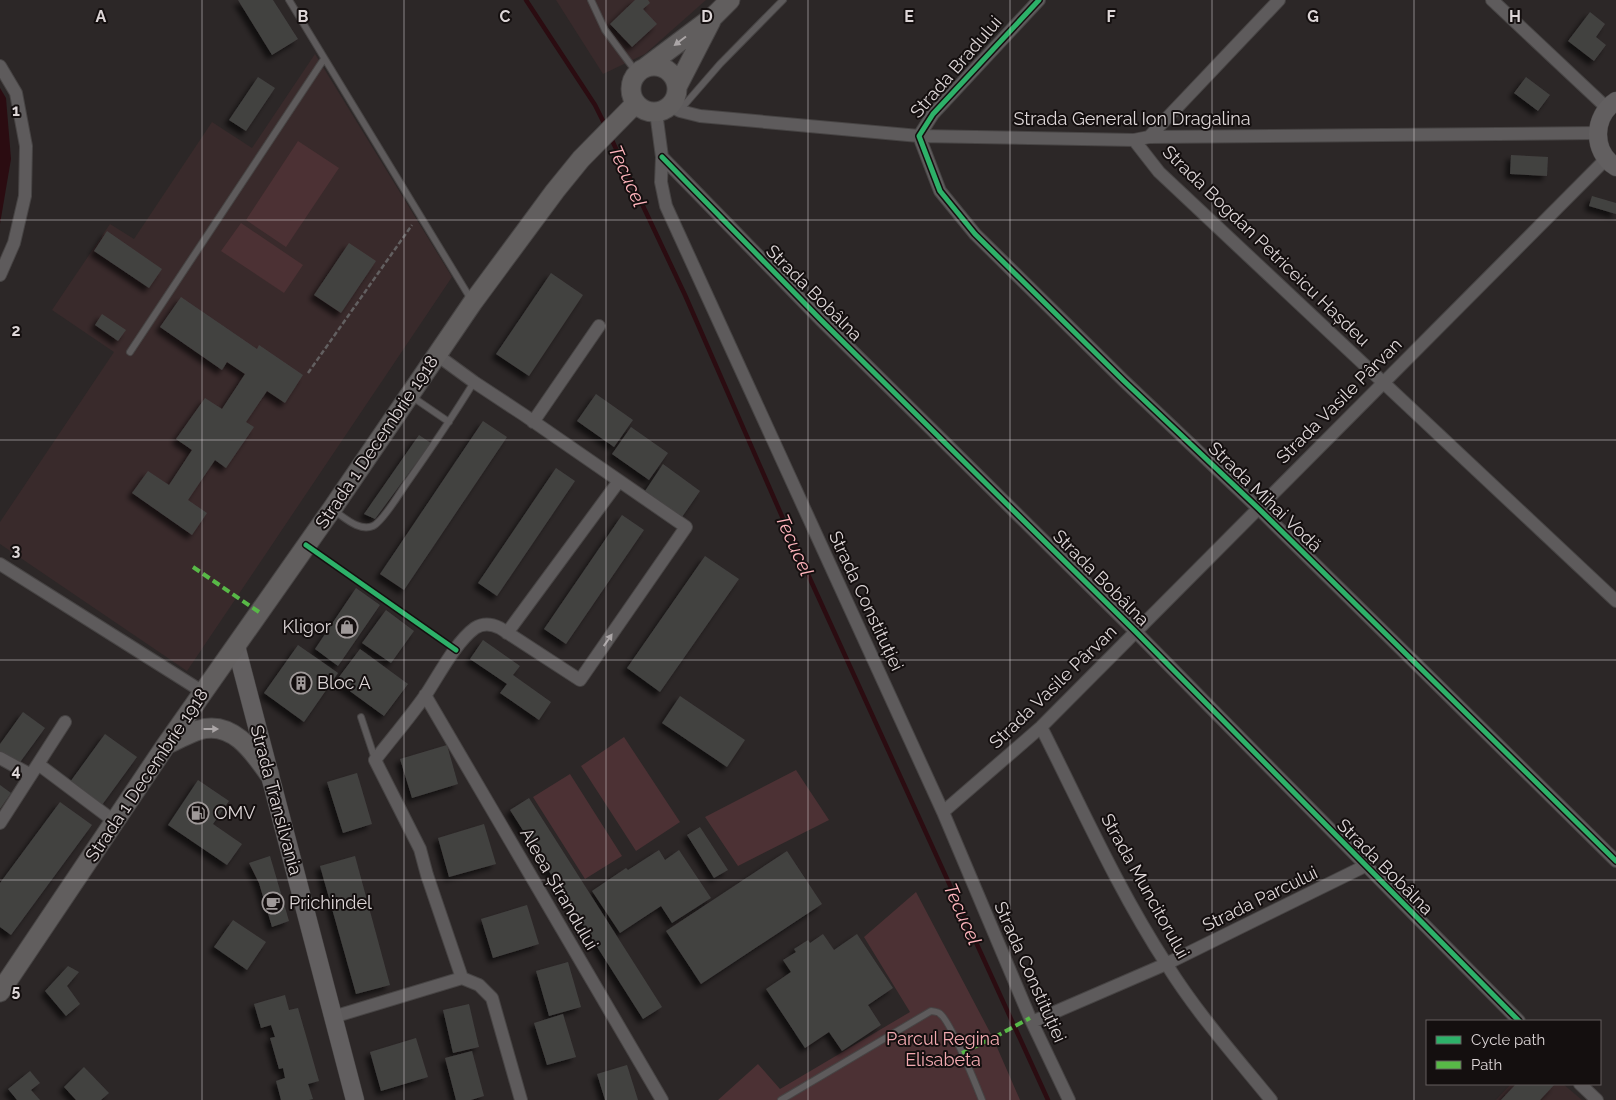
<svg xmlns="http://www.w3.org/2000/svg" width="1616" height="1100" viewBox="0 0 1616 1100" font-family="Raleway,sans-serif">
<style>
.built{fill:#392a2b}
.green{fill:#4c3134}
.water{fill:#2b0c11}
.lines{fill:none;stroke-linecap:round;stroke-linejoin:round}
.stream{stroke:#2b0c11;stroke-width:4.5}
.building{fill:#434241;filter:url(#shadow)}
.lane-casing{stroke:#474444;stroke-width:8}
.street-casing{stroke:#474444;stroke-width:14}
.secondary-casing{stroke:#474444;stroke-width:19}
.primary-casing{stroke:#474444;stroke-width:21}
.path{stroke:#625f60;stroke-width:2.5;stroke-dasharray:5 2.5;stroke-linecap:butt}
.lane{stroke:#5e5b5c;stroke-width:6}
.street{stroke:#5e5b5c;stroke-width:12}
.secondary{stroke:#625f60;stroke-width:18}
.primary{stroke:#615e5e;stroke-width:19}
.quiet{stroke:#58b947;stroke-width:4;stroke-dasharray:8 4;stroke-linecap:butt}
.cycleway-casing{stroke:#140f0f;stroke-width:8}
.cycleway{stroke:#2db169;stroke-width:5}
.oneway{fill:#aba6a7}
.oneway2{fill:#aaa5a6}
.grid{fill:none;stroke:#ddd6d7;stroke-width:1;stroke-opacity:0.55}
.labels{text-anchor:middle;stroke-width:4;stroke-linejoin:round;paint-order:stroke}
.street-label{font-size:18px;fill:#ddd6d7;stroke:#140f0f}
.poi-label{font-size:18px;fill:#ddd6d7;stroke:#140f0f;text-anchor:start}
.park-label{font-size:18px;fill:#f4aab1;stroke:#140f0f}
.water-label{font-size:19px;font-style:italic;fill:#ffb4bc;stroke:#140f0f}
.grid-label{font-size:16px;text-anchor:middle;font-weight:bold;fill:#ddd6d7;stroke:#140f0f;stroke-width:4;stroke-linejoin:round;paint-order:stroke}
</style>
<defs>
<filter id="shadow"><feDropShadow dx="-4.5" dy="4.5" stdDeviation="2.5" flood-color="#0009"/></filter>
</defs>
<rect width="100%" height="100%" fill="#2c2727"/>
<path class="built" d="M556 0H706L645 54 603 74Z
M315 54 452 277 187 671 0 544V522L114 352 52 310 110 224 134 239 212 122 252 148Z
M1511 1084H1563L1582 1100H1496Z"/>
<path class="green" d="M298 141 339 168 286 247 246 220Z
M241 223 303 265 284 293 221 251Z
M624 737 680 822 636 851 581 766Z
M796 770 829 820 738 866 705 817Z
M570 774 622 856 585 879 533 797Z
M916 892 993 1038 1020 1100H718L758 1064 780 1089 910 1012 864 937Z"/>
<path class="water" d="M0 88 6 98 11 159 0 224Z"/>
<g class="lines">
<path class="stream" d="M526 0 595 105 606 127
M610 136 685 295 795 546 1048 1100"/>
</g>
<path class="building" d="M238 0H273L298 39 272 55Z
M635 0H648L650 3 643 9 657 24 632 47 610 24Z
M1590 12 1605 24 1596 37 1606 45 1594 61 1568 41Z
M258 77 275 88 246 131 229 120Z
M1526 77 1550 95 1538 111 1514 93Z
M1511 155 1548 157 1547 176 1510 174Z
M1592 196 1616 203V214L1589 206Z
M107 231 162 269 149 288 94 251Z
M349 243 376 261 341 313 314 295Z
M551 273 583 295 529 376 496 354Z
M181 297 257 349 259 345 303 375 285 403 267 391 246 422 254 427 226 468 215 460 188 500 207 513 192 535 132 493 148 471 169 485 192 450 176 439 205 398 222 409 245 374 227 362 222 370 160 327Z
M102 314 126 330 118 341 95 325Z
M596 394 633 420 614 447 577 421Z
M483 421 507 437 404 590 380 574Z
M631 427 668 453 649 480 612 454Z
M419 435 431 443 375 519 364 514Z
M663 464 700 491 682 517 645 491Z
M556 468 575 481 497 596 478 583Z
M622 515 644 530 566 644 544 629Z
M705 556 739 579 660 692 627 668Z
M356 588 380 605 338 666 315 649Z
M386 610 414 631 391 663 362 643Z
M483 640 520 666 513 675 551 702 539 720 500 693 507 684 470 659Z
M298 645 338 673 304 722 264 693Z
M360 649 408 684 384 716 336 681Z
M680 696 745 740 727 767 662 723Z
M23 712 45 728 18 765 0 752V744Z
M105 734 137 757 102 805 70 782Z
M447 745 458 784 412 798 400 759Z
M357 773 372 824 343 833 327 782Z
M198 780 229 801 213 824 242 844 227 865 168 825Z
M0 785 11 793 0 809Z
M529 798 662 1007 643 1019 510 810Z
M60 802 92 825 11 935 0 927V883Z
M484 824 496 864 449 877 438 838Z
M700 827 728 870 714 878 687 835Z
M659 850 665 860 679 850 711 898 672 923 661 906 620 933 592 891 626 868 628 870Z
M787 851 822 904 701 984 666 931Z
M270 856 289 921 272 927 259 883 249 863Z
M355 856 390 985 356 994 320 866Z
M527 905 539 944 493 958 481 919Z
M233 920 266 942 247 970 214 947Z
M823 934 834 950 857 934 893 988 868 1005 881 1025 842 1051 829 1032 805 1048 766 989 791 972 783 960 796 952 794 949 808 940 810 943Z
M568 962 581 1007 549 1016 536 971Z
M68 966 79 972 67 986 80 1004 66 1016 45 991Z
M285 995 289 1010 298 1008 319 1081 308 1084 313 1099 309 1100H281L276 1081 285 1078 283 1068 279 1069 270 1038 275 1037 271 1025 261 1028 254 1004Z
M469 1004 479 1047 453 1053 443 1010Z
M563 1014 576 1057 547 1065 534 1023Z
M416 1038 428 1077 381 1091 370 1052Z
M472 1051 484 1096 471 1100H456L445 1058Z
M627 1065 638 1100H605L597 1074Z
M84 1067 109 1093 101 1100H76L64 1087Z
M30 1071 40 1083 31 1090 40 1100H17L8 1089Z
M1516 1084H1555L1540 1100H1501Z"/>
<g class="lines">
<g class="lane-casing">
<path id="lane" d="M289 0 472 301
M591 0 605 30 637 73
M680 110 720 64 783 0
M130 352 324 59
M411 396 449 422
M333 510C344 517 359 532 373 526 382 522 398 496 404 487 428 453 452 418 474 382
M361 717 375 759
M781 1100 931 1011C932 1011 938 1012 939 1013 950 1019 976 1085 982 1100"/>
</g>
<g class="street-casing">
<path id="street" d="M1039 0 933 114 919 136 940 191 975 234 1124 381 1258 508 1616 861
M1492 0 1607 108
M0 66 16 93 26 146 25 196 14 243 0 275
M670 106 680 111 700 116 919 136 1134 140 1149 137 1597 133
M656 112 662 157 661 182 666 206 943 812 1030 1018 1069 1100
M1149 137 1279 0
M1134 140 1159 172 1616 601
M662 157 821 320 1136 632 1519 1021
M437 355 474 382 524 415 686 527 580 680 500 628C492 624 483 623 475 628 456 642 440 673 427 693 411 716 392 738 375 760L420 849 427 875 462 978
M533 422 599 326
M0 564 203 692
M507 633 619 481
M425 695 662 1100
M1041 727C1081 806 1118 890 1167 965 1197 1013 1235 1056 1271 1100
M0 758 31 775
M38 764 114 821
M943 812 1041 727 1606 159
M0 823 65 722
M462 978 479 985 492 998 521 1100
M333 1017 462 978
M1032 1022 1166 964 1365 866
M1580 1084 1597 1100"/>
</g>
<g class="secondary-casing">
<path id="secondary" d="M1616 101C1593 116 1591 151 1616 167
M236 646 355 1100"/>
</g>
<g class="primary-casing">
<path id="primary" d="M631 89a23 23 0 1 1 46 0a23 23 0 1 1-46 0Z
M646 67 714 16 730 0
M677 87 711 21
M167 744C178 740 188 733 199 730 232 720 253 751 269 774
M0 992 166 745 332 509 473 302 555 191 581 159 636 103"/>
</g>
<path class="path" d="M308 373 412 225"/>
<use href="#lane" class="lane"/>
<use href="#street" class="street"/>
<use href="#secondary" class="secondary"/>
<use href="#primary" class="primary"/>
<path class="quiet" d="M193 567 259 612
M962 1053 993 1038 1030 1018"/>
<g class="cycleway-casing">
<path id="cycleway" d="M1039 0 933 114 919 136 940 191 975 234 1124 381 1258 508 1616 861
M662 157 821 320 1136 632 1519 1021
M306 545 456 650"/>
</g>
<use href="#cycleway" class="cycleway"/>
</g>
<defs><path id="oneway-solid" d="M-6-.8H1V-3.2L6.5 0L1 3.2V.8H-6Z" transform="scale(1.25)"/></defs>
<g class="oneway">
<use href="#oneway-solid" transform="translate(680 41) rotate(143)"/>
<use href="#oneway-solid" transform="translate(211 729)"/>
</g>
<use class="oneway2" href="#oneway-solid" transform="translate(608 640) rotate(-55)"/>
<path class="grid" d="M202 0V1100M404 0V1100M606 0V1100M808 0V1100M1010 0V1100M1212 0V1100M1414 0V1100M0 220H1616M0 440H1616M0 660H1616M0 880H1616"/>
<defs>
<g id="shop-ring" transform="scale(1.125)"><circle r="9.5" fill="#140f0f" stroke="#9f9999" stroke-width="1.5"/><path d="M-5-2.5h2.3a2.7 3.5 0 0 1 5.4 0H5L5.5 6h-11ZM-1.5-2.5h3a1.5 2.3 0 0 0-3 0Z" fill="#9f9999"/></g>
<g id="building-ring" transform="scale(1.125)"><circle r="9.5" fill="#140f0f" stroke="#9f9999" stroke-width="1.5"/><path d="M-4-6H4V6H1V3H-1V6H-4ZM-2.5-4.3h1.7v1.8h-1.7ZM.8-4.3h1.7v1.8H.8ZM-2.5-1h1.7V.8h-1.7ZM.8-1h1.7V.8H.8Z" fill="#9f9999"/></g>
<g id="fuel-ring" transform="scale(1.125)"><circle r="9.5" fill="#140f0f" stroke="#9f9999" stroke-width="1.5"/><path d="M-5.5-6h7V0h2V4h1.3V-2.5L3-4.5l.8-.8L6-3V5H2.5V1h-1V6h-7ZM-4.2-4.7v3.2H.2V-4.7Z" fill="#9f9999"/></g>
<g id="cafe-ring" transform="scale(1.125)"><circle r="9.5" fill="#140f0f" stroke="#9f9999" stroke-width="1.5"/><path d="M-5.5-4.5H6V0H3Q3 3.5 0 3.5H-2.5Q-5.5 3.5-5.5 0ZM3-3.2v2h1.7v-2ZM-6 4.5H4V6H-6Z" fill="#9f9999"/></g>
</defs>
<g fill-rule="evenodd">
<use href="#shop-ring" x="347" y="627"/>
<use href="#building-ring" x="301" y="683"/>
<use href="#fuel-ring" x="198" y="813"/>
<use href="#cafe-ring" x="273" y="903"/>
</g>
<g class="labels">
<g class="street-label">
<text transform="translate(956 67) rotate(-49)" y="6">Strada Bradului</text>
<text x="1132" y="125">Strada General Ion Dragalina</text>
<text transform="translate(1266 246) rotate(44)" y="6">Strada Bogdan Petriceicu Hașdeu</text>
<text transform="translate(814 293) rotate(45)" y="6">Strada Bobâlna</text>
<text transform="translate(1339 401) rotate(-45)" y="6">Strada Vasile Pârvan</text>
<text transform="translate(377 442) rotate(-56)" y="6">Strada 1 Decembrie 1918</text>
<text transform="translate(1265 497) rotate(44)" y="6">Strada Mihai Vodă</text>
<text transform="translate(1101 578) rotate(45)" y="6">Strada Bobâlna</text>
<text transform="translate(866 601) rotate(65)" y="6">Strada Constituției</text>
<text transform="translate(1053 687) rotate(-44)" y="6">Strada Vasile Pârvan</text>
<text transform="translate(147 775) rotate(-56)" y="6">Strada 1 Decembrie 1918</text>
<text transform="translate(276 800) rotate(75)" y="6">Strada Transilvania</text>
<text transform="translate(1385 867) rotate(45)" y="6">Strada Bobâlna</text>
<text transform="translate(1145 886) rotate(61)" y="6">Strada Muncitorului</text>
<text transform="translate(559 889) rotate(60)" y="6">Aleea Ștrandului</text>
<text transform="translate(1260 899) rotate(-26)" y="6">Strada Parcului</text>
<text transform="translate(1030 972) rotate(66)" y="6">Strada Constituției</text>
</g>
<g class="poi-label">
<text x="331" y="633" text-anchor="end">Kligor</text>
<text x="317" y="689">Bloc A</text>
<text x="214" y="819">OMV</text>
<text x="289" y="909">Prichindel</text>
</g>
<g class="park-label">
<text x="943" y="1045">Parcul Regina<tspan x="943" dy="21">Elisabeta</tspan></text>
</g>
<g class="water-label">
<text transform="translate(628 176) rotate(66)" y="7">Tecucel</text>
<text transform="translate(795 545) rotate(66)" y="7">Tecucel</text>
<text transform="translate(963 914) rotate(66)" y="7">Tecucel</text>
</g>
</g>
<g class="grid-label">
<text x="101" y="22">A</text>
<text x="303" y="22">B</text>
<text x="505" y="22">C</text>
<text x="707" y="22">D</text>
<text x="909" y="22">E</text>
<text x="1111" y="22">F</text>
<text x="1313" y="22">G</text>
<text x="1515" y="22">H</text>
<text x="16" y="116">1</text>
<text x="16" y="336">2</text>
<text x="16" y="556">3</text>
<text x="16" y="776">4</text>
<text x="16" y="996">5</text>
</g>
<rect x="1426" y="1020" width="175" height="65" fill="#140f0f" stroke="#645f5f"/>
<rect x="1436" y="1036" width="25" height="8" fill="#2db169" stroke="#645f5f"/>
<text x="1471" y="1045" font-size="15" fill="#ddd6d7">Cycle path</text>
<rect x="1436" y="1061" width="25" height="8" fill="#58b947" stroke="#645f5f"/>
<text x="1471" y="1070" font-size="15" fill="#ddd6d7">Path</text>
</svg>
